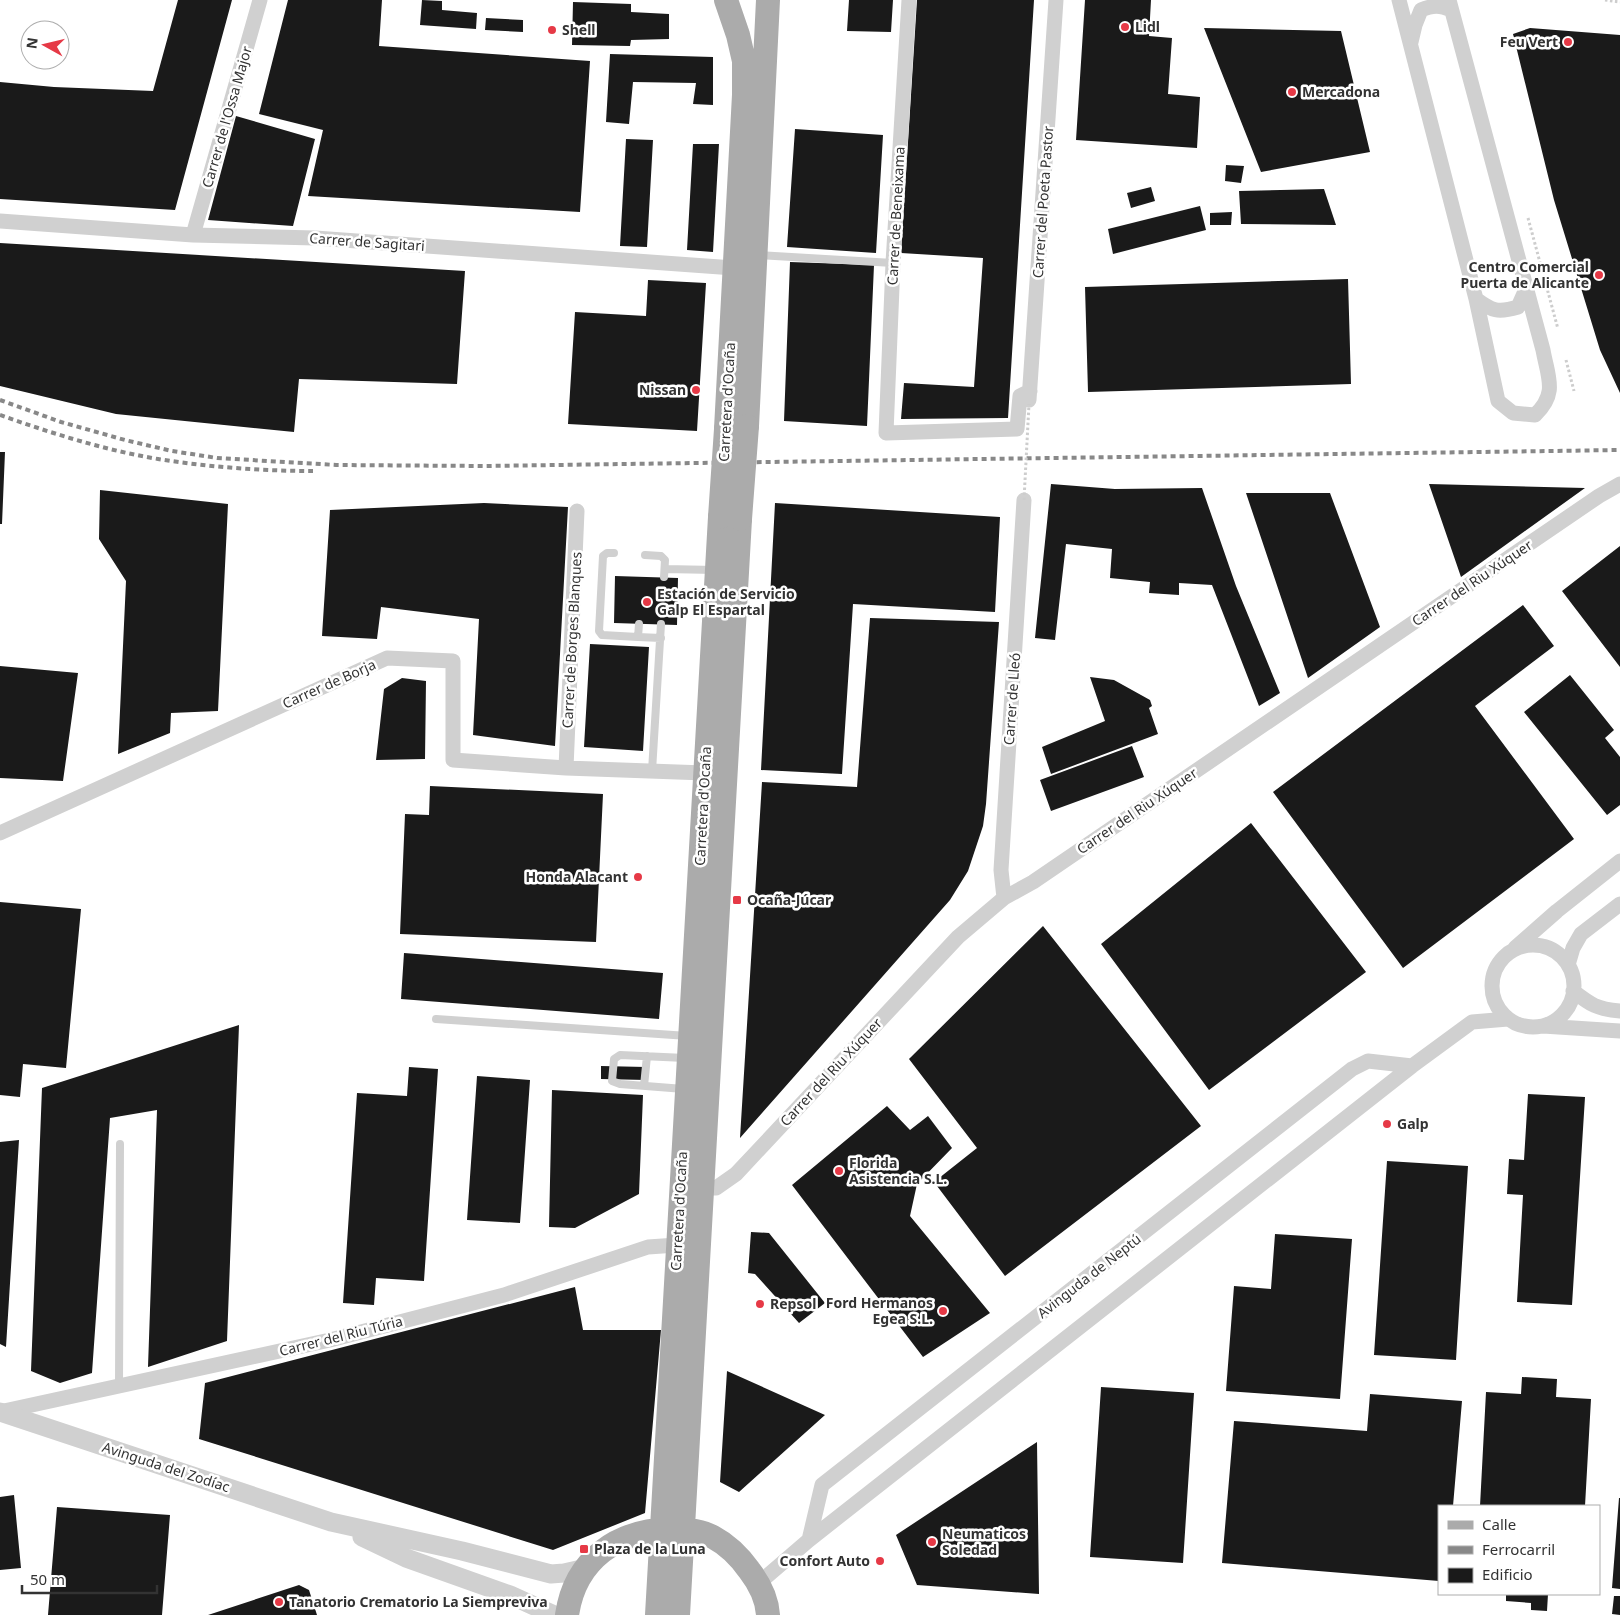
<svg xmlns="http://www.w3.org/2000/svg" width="1620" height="1615" viewBox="0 0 1620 1615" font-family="'Noto Sans',sans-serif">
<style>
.building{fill:#1a1a1a}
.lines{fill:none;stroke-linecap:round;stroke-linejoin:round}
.path{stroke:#cdcdcd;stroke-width:3;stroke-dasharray:2.5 2.5;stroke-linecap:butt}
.service{stroke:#d0d0d0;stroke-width:8}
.minor{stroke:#d0d0d0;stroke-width:15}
.tertiary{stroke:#d0d0d0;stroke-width:19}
.primary{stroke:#ababab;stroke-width:24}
.rail{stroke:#888;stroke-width:4;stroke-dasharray:5 4;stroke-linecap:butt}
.path-bridge{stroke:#cdcdcd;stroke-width:3;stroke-dasharray:2.5 2.5;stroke-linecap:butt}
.primary-bridge{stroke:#ababab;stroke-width:24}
.poi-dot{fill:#e63946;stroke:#fff;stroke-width:2}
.labels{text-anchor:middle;stroke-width:5;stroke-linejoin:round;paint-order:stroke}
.poi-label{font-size:14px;font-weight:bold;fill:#333;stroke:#fff;text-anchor:start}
.street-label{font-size:14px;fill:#333;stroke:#fff}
</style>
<rect width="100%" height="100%" fill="#fff"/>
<path class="building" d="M178 0H232L175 210 0 199V82L54 87 153 91Z
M288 0H382L379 46 590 61 580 212 308 196 323 130 259 114Z
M422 0 442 1V10L477 13 476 29 420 25Z
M849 0H893L891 32 847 31Z
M917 0H1034L1008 418 901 419 904 383 974 387 983 258 901 253Z
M1085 0H1151L1149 36 1172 38 1168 94 1200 97 1197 148 1076 140Z
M573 2 631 4V12L669 14V39L631 40 630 46 572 45Z
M486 18 523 20V32L485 30Z
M1204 28 1341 31 1370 152 1261 172Z
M1530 28 1620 35V393L1600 350 1554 200 1513 34Z
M610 54 713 57V105L693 104 696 83 633 82 629 124 606 122Z
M236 116 315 139 293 226 208 220Z
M795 129 883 135 876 253 787 247Z
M626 139 653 140 647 247 620 246Z
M693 144H719L713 252 687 250Z
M1226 165 1244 166 1241 183 1225 181Z
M1151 187 1155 201 1131 208 1127 193Z
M1324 189 1336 225 1241 224 1239 191Z
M1200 206 1206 230 1113 254 1108 229Z
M1232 212 1231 225H1210V213Z
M0 243 465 271 457 384 299 379 294 432 116 414 0 386Z
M790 262 874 265 867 426 784 421Z
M1348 279 1351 384 1088 392 1085 287Z
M648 280 706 283 697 431 568 424 575 312 646 316Z
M0 452H5L2 524H0Z
M1051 484 1115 489 1202 488 1236 586 1280 693 1259 706 1212 585 1179 583V595L1149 593 1150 582 1110 578 1112 549 1066 544 1055 640 1035 638Z
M1429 484 1585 488 1461 577Z
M100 490 228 504 218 711 171 713 170 733 118 754 126 581 99 539Z
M1246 493H1330L1380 627 1308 678Z
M484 503 568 507 555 746 473 735 479 619 381 607 377 639 322 636 330 510Z
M775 503 1000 517 995 612 853 604 842 774 761 770Z
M1620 546V667L1562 591Z
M615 576 678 578 677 625 614 623Z
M1523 605 1554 646 1475 706 1574 839 1403 968 1273 792Z
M870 618 999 622 986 804 983 826 968 871 950 900 740 1138 762 782 857 787Z
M590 644 649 647 643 751 584 747Z
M0 666 78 673 63 781 0 778Z
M1570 675 1614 730 1605 738 1620 757V805L1607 815 1524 712Z
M1090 677 1114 680 1150 700 1152 706 1149 708 1158 734 1051 774 1042 747 1105 721Z
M402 678 426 681 425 759 376 760 384 689Z
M1132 746 1144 777 1051 811 1040 780Z
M430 786 603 794 596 942 400 934 405 814 429 815Z
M1251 823 1366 972 1209 1090 1101 944Z
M0 902 81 909 66 1068 23 1064 20 1097 0 1095Z
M1043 926 1201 1126 1005 1276 934 1182 977 1148 909 1059Z
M404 953 663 973 659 1019 401 999Z
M239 1025 227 1341 148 1367 157 1110 110 1118 92 1373 60 1383 31 1371 42 1088Z
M601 1066 646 1067V1080L601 1079Z
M409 1067 438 1069 424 1281 376 1278 374 1305 343 1303 357 1093 407 1096Z
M477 1076 530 1080 520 1223 467 1220Z
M552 1090 643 1095 639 1194 575 1228 549 1227Z
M1528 1094 1585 1097 1572 1305 1517 1302 1523 1195 1507 1194 1509 1159 1524 1160Z
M887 1106 910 1130 928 1116 952 1148 917 1184 910 1216 990 1313 923 1357 792 1185Z
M19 1140 6 1347 0 1344V1142Z
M1387 1161 1468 1166 1456 1360 1374 1355Z
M751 1232 769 1233 825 1303 799 1323 755 1274 748 1273Z
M1275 1234 1352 1239 1340 1399 1226 1391 1234 1286 1271 1289Z
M575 1287 583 1330H661L645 1513 553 1550 199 1439 205 1383Z
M727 1371 825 1415 739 1492 720 1482Z
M1522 1377 1557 1379 1556 1397 1591 1399 1585 1506H1480L1486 1392 1521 1394Z
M1101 1387 1194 1393 1183 1563 1090 1557Z
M1370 1394 1462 1401 1453 1506H1439V1581L1222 1563 1234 1421 1367 1431Z
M1037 1442 1039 1594 917 1585 896 1535Z
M14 1495 21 1568 0 1570V1497Z
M1619 1498H1620V1589L1612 1588Z
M57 1507 170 1515 162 1615H48Z
M299 1585 309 1590 317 1615H208Z
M1506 1594H1548L1547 1611 1531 1610V1603L1506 1601Z
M1614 1596H1620V1615L1612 1614Z"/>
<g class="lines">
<path class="path" d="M1605 0 1620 2
M1528 218 1558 329
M1566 360 1574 391"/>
<path class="service" d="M758 255 893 263
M614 553H607L603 556 599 631 602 635 638 637
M645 555 661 556 665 560 664 577
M665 569 715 570
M639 624 638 637 661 638
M652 771 661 624
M436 1019 688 1036
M644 1086 647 1056
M684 1089 620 1084 612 1081 614 1059 620 1055 685 1058
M119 1386 120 1144"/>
<path class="minor" d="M909 0 893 263 886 433 1017 429 1020 396 1030 391
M1399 0 1476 299 1498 401 1513 413 1535 415C1558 393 1548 378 1543 350L1449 0
M1411 42 1415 25 1421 10C1433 5 1440 5 1451 10
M0 221 193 235 315 238 734 268
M193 235 260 0
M1476 299C1492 311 1498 313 1518 307L1526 289
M1029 400 1056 0
M566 768 577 511
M0 833 387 658 453 661V760L566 768 705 773 712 768
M1004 898 1001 870 1024 500
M1492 986a41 41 0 1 1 82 0a41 41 0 1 1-82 0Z
M1515 948 1557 911 1620 861
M1568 965 1573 948 1581 934 1620 904
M1573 991C1591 1005 1597 1009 1620 1011
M1543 1026 1620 1031
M702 1188H716L736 1174 958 937 1004 898 1033 882 1599 496 1620 484
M0 1412 330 1340 504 1295 648 1247 677 1245
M809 1540 822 1485 1352 1069 1368 1061 1412 1066
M759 1583 809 1540 1412 1066 1472 1022 1508 1019"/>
<path class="tertiary" d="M0 1412 331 1522 462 1551 551 1574 564 1573 586 1568
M362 1537 406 1558 510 1595 554 1615"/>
<path class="primary" d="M747 426 768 0
M726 429 744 95V61L738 35 726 0
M567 1615C575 1559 618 1530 672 1529 686 1529 700 1530 713 1537 728 1545 739 1556 749 1570 759 1583 767 1598 768 1615
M657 1615 720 517
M678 1615 740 519"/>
<path class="rail" d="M0 400 61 422 125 440 172 451 217 458 336 465 484 466 1620 450
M0 415C51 433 104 450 158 459 209 467 261 471 313 471"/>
<path class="path-bridge" d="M1024 500 1029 404"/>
<path class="primary-bridge" d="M720 517 726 429
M740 519 747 426"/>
</g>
<g class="poi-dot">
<circle cx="1125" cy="27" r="5"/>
<circle cx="552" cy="30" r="5"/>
<circle cx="1568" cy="42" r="5"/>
<circle cx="1292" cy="92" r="5"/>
<circle cx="1599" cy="275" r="5"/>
<circle cx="696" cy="390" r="5"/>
<circle cx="647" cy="602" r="5"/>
<circle cx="638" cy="877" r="5"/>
<rect x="732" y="895" width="10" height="10" rx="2.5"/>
<circle cx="1387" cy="1124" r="5"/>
<circle cx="839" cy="1171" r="5"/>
<circle cx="760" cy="1304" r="5"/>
<circle cx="943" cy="1311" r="5"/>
<circle cx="932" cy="1542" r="5"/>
<rect x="579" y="1544" width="10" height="10" rx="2.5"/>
<circle cx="880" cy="1561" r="5"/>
<circle cx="279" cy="1602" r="5"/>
</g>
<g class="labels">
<g class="poi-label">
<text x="1135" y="32">Lidl</text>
<text x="562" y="35">Shell</text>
<text x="1558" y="47" text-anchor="end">Feu Vert</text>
<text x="1302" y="97">Mercadona</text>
<text x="1589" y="272" text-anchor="end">Centro Comercial<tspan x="1589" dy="16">Puerta de Alicante</tspan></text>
<text x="686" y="395" text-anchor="end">Nissan</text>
<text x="657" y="599">Estación de Servicio<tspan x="657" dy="16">Galp El Espartal</tspan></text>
<text x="628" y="882" text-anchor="end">Honda Alacant</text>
<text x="747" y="905">Ocaña-Júcar</text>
<text x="1397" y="1129">Galp</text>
<text x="849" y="1168">Florida<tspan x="849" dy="16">Asistencia S.L.</tspan></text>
<text x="933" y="1308" text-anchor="end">Ford Hermanos<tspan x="933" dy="16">Egea S.L.</tspan></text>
<text x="770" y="1309">Repsol</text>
<text x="942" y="1539">Neumaticos<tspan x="942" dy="16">Soledad</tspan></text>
<text x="594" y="1554">Plaza de la Luna</text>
<text x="870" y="1566" text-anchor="end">Confort Auto</text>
<text x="289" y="1607">Tanatorio Crematorio La Siempreviva</text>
</g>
<g class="street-label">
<text transform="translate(227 117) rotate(-74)" y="5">Carrer de l'Ossa Major</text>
<text transform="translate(1043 202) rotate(-86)" y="5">Carrer del Poeta Pastor</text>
<text transform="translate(896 216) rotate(-87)" y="5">Carrer de Beneixama</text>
<text transform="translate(367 242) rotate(4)" y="5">Carrer de Sagitari</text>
<text transform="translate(727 402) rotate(-87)" y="5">Carretera d'Ocaña</text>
<text transform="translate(1472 583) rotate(-34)" y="5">Carrer del Riu Xúquer</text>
<text transform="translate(572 640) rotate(-87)" y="5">Carrer de Borges Blanques</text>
<text transform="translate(329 684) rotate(-24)" y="5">Carrer de Borja</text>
<text transform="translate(1012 699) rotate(-86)" y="5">Carrer de Lleó</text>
<text transform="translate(703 806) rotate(-87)" y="5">Carretera d'Ocaña</text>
<text transform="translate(1137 811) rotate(-34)" y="5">Carrer del Riu Xúquer</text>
<text transform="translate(831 1072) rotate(-47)" y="5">Carrer del Riu Xúquer</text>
<text transform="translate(679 1211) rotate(-87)" y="5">Carretera d'Ocaña</text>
<text transform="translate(1089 1276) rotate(-38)" y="5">Avinguda de Neptú</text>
<text transform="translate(341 1336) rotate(-14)" y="5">Carrer del Riu Túria</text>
<text transform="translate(166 1467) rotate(18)" y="5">Avinguda del Zodíac</text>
</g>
</g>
<rect x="1438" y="1505" width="162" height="90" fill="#ffffff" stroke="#adadad"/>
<rect x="1448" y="1521" width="25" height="8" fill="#ababab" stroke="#adadad"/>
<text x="1482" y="1530" font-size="15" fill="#333333">Calle</text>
<rect x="1448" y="1546" width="25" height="8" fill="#888888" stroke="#adadad"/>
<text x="1482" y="1555" font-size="15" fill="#333333">Ferrocarril</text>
<rect x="1448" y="1568" width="25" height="15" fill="#1a1a1a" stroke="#adadad"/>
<text x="1482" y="1580" font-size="15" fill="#333333">Edificio</text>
<g transform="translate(45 45) rotate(278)"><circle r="24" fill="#ffffff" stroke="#adadad"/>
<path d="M0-4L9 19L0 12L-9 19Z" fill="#e63946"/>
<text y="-8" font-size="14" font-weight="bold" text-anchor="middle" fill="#333333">N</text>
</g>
<path d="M22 1585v8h135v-8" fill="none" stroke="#333333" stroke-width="2.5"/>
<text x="30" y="1585" font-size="15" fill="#333333" stroke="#ffffff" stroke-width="4" paint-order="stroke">50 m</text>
</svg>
